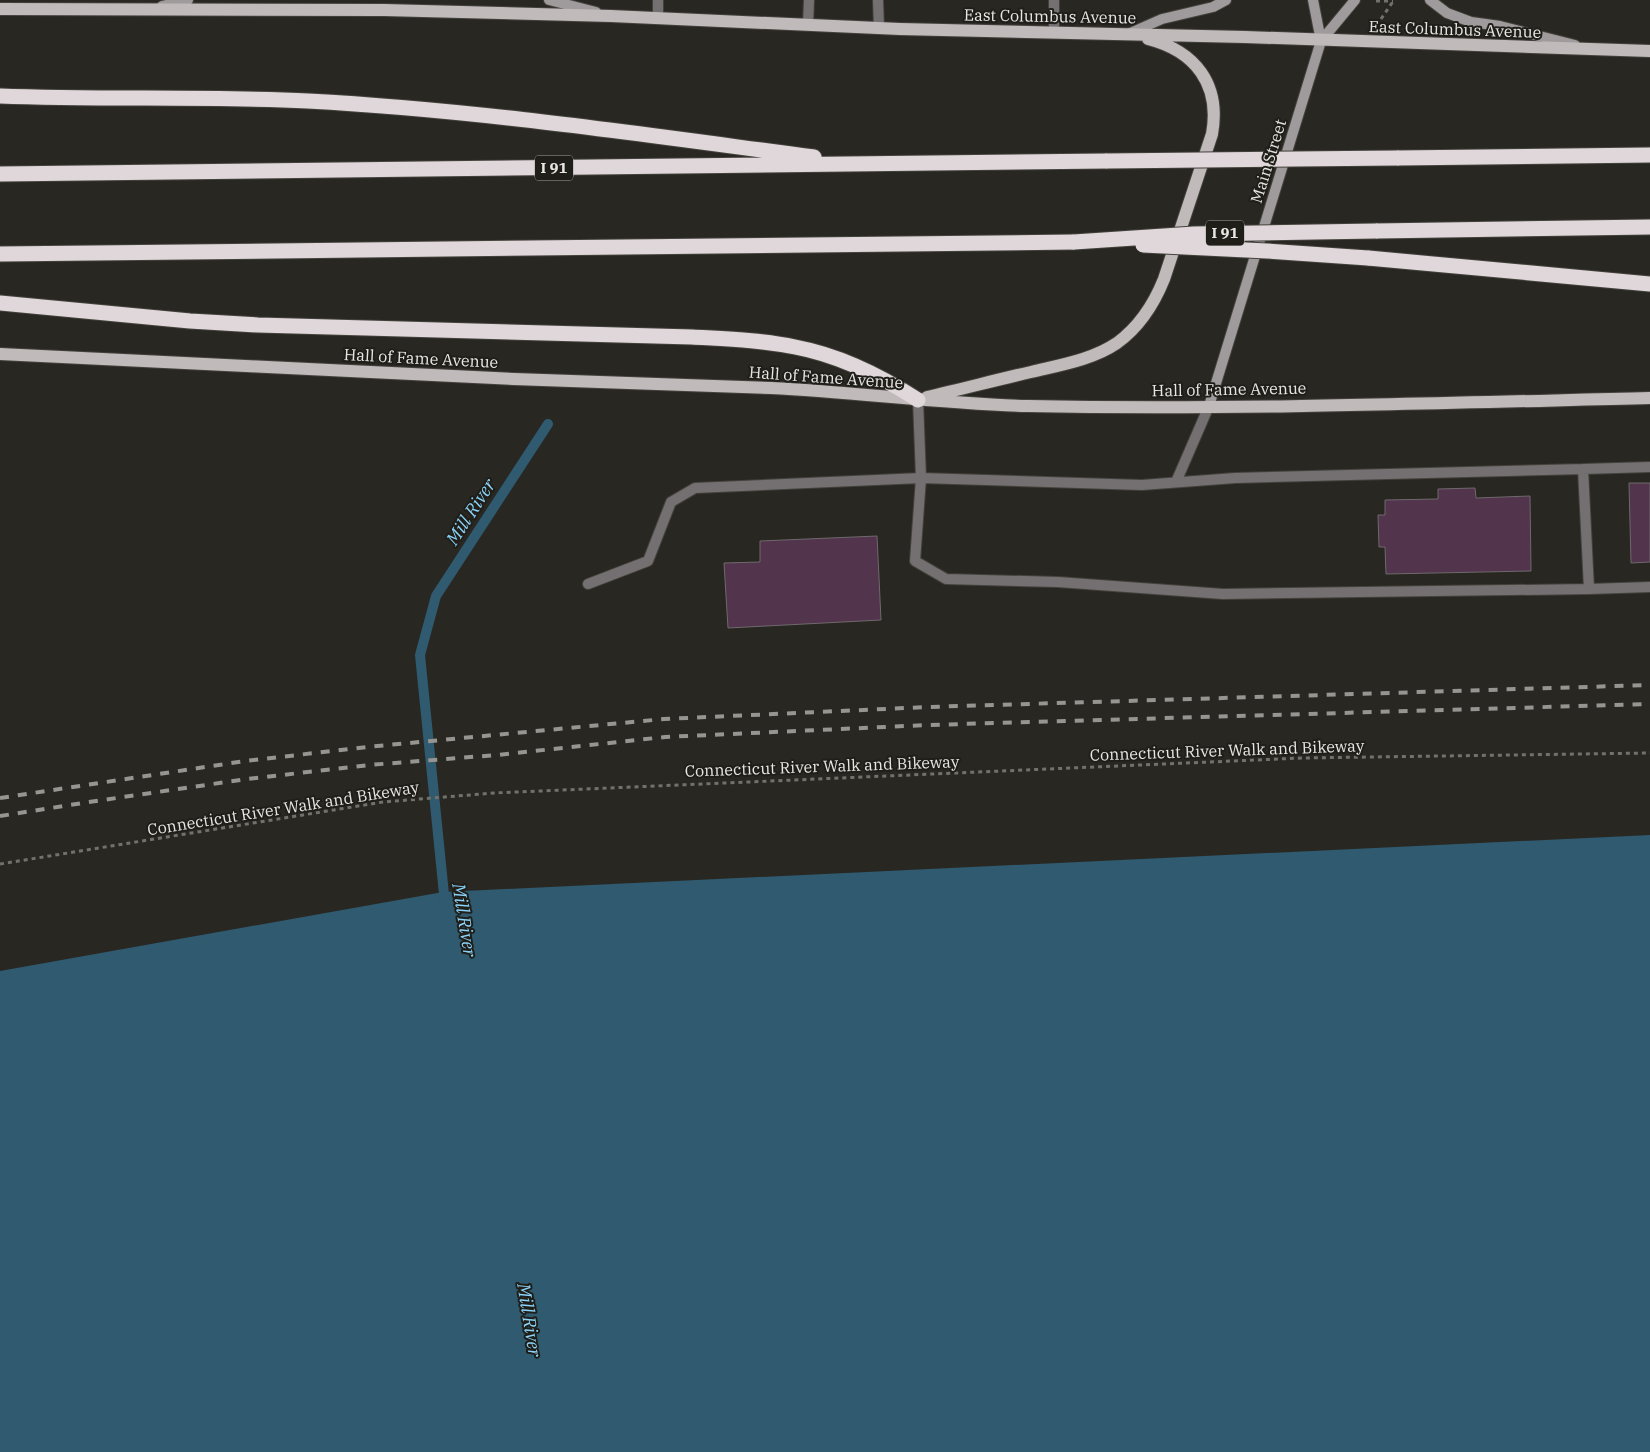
<svg xmlns="http://www.w3.org/2000/svg" width="1650" height="1452" viewBox="0 0 1650 1452" font-family="'IBM Plex Serif',serif">
<style>
.water{fill:#2f5a6f}
.lines{fill:none;stroke-linecap:round;stroke-linejoin:round}
.stream{stroke:#2f5a6f;stroke-width:10}
.building{fill:#52344d;stroke:#6f696d}
.lane-casing{stroke:#44423d;stroke-width:12}
.secondary-casing{stroke:#44423d;stroke-width:12}
.primary-casing{stroke:#44423d;stroke-width:14}
.highway-casing{stroke:#44423d;stroke-width:17}
.path{stroke:#72716c;stroke-width:3;stroke-dasharray:4 4;stroke-linecap:butt}
.lane{stroke:#747071;stroke-width:10}
.secondary{stroke:#9f9a9b;stroke-width:10}
.primary{stroke:#c0babb;stroke-width:12}
.highway{stroke:#dfd7d9;stroke-width:15}
.rail{stroke:#979591;stroke-width:4;stroke-dasharray:9 9;stroke-linecap:butt}
.highway-bridge-casing{stroke:#44423d;stroke-width:17;stroke-linecap:butt}
.highway-bridge{stroke:#dfd7d9;stroke-width:15}
.labels{text-anchor:middle;stroke-width:4;stroke-linejoin:round;paint-order:stroke}
.shield{fill:#1f1e19;stroke:#abaaa6;stroke-width:1}
.shield-label{font-size:15px;font-weight:bold;fill:#e7e6e2}
.street-label{font-size:16px;fill:#e7e6e2;stroke:#1f1e19}
.water-label{font-size:18px;font-style:italic;fill:#8bd3f8;stroke:#1f1e19}
</style>
<rect width="100%" height="100%" fill="#292722"/>
<path class="water" d="M1650 835V1452H0V971L443 892Z"/>
<g class="lines">
<path class="stream" d="M445 904 420 655 436 596 548 424"/>
</g>
<path class="building" d="M1629 483H1650V562L1631 563Z
M1475 488 1476 498 1530 496 1531 571 1386 574 1385 547H1379L1378 515H1385V500L1438 499V489Z
M877 536 881 620 728 628 724 563 760 562V541Z"/>
<g class="lines">
<g class="lane-casing">
<path id="lane" d="M878 0 879 28
M658 18V0
M808 25 809 0
M1054 32V0
M1583 469 1650 467
M1176 482 1209 406
M588 584 648 561 671 502 695 488 921 478 1142 485 1235 478 1583 469 1589 589 1223 594 1058 582 946 579 915 561 921 478 918 400
M1589 589 1650 587"/>
</g>
<g class="secondary-casing">
<path id="secondary" d="M549 0 596 12
M1313 0 1321 41
M1430 0 1447 13 1471 22 1500 26 1575 45
M162 6 188 0
M1128 34 1162 19 1213 7 1226 0
M1209 406 1321 41 1355 0"/>
</g>
<g class="primary-casing">
<path id="primary" d="M0 9 384 10 611 16 900 29 1245 37 1650 51
M0 354C171 362 343 371 514 379 600 382 685 385 771 388 857 392 942 404 1028 406 1235 410 1443 403 1650 398
M927 397C962 389 996 380 1031 372 1060 365 1092 360 1117 343 1139 327 1154 304 1164 279L1212 134C1221 84 1195 51 1148 39"/>
</g>
<g class="highway-casing">
<path id="highway" d="M0 96C103 100 205 96 308 101 478 110 646 135 814 157
M1397 158 1650 155
M0 174 1107 161
M1376 231 1650 227
M0 254 1074 242
M1368 258 1650 284
M0 303 190 321 258 325 692 337C726 339 761 340 795 347 838 355 881 376 918 400"/>
</g>
<path class="path" d="M1376 1H1393
M1381 19 1394 0
M0 864 383 802 494 793 1302 758 1650 753"/>
<use href="#lane" class="lane"/>
<use href="#secondary" class="secondary"/>
<use href="#primary" class="primary"/>
<use href="#highway" class="highway"/>
<path class="rail" d="M0 798 245 761 367 747 664 719 928 707 1650 685
M0 816 89 802 247 779 369 765 497 755 665 737 928 725 1650 704"/>
<g class="highway-bridge-casing">
<path id="highway-bridge" d="M1107 161 1397 158
M1074 242 1194 234 1376 231
M1143 245 1267 251 1368 258"/>
</g>
<use href="#highway-bridge" class="highway-bridge"/>
</g>
<g class="labels">
<g class="shield">
<rect x="535" y="155.5" width="38" height="25" rx="4"/>
<rect x="1206" y="220.5" width="38" height="25" rx="4"/>
</g>
<g class="shield-label">
<text x="554" y="173">I 91</text>
<text x="1225" y="238">I 91</text>
</g>
<g class="street-label">
<text transform="translate(1050 16) rotate(1)" y="6">East Columbus Avenue</text>
<text transform="translate(1455 29) rotate(2)" y="6">East Columbus Avenue</text>
<text transform="translate(1268 161) rotate(-73)" y="6">Main Street</text>
<text transform="translate(421 358) rotate(3)" y="6">Hall of Fame Avenue</text>
<text transform="translate(826 377) rotate(4)" y="6">Hall of Fame Avenue</text>
<text transform="translate(1229 389) rotate(-1)" y="6">Hall of Fame Avenue</text>
<text transform="translate(1227 750) rotate(-2)" y="6">Connecticut River Walk and Bikeway</text>
<text transform="translate(822 766) rotate(-2)" y="6">Connecticut River Walk and Bikeway</text>
<text transform="translate(283 808) rotate(-9)" y="6">Connecticut River Walk and Bikeway</text>
</g>
<g class="water-label">
<text transform="translate(471 512) rotate(-57)" y="6">Mill River</text>
<text transform="translate(464 920) rotate(81)" y="6">Mill River</text>
<text transform="translate(529 1320) rotate(81)" y="6">Mill River</text>
</g>
</g>
</svg>
